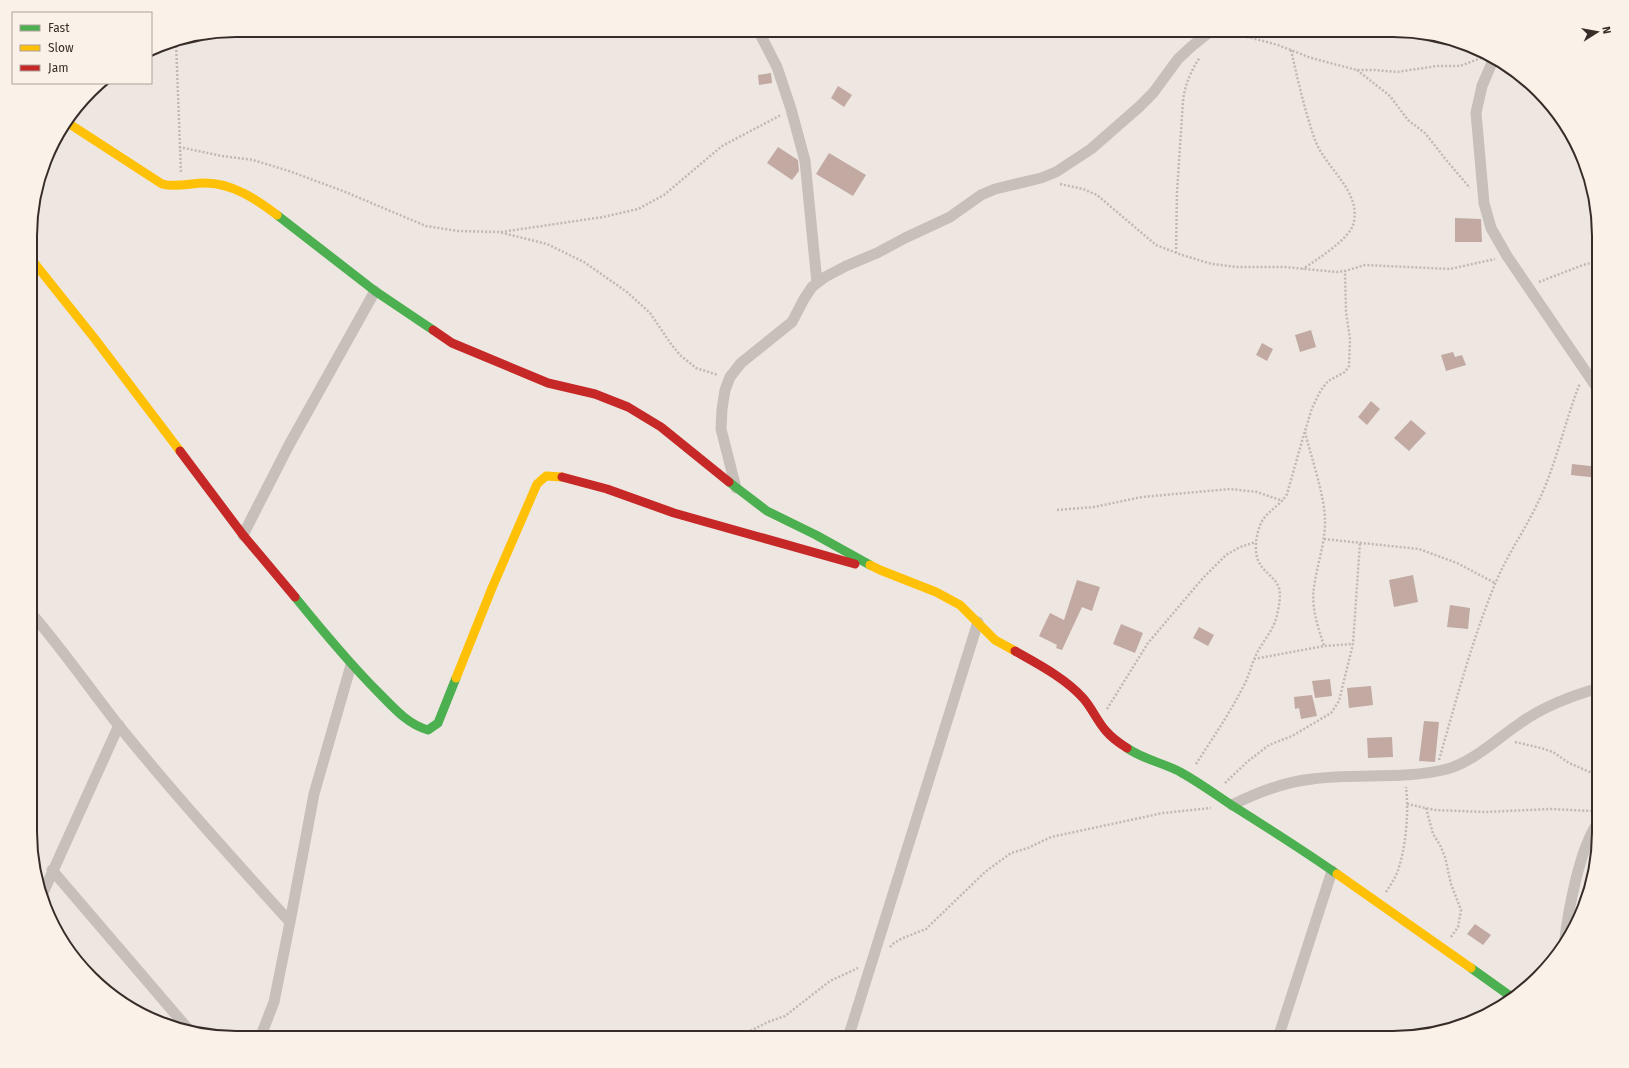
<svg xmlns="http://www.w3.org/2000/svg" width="1629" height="1068" viewBox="0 0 1629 1068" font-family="'Fira Sans',sans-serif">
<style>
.building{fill:#c2a9a2}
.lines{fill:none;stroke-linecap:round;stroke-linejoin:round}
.path{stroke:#c0b8b2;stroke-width:2.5;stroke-dasharray:2 2;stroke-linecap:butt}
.street{stroke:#c7bfba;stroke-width:11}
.fast{stroke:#4caf50;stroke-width:9}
.slow{stroke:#ffc107;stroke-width:9}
.jam{stroke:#c62828;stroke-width:9}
.rim{fill:none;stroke:#382c28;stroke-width:2}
</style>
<rect width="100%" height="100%" fill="#eee7e1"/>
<path class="building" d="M771 73 772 83 759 85 758 75Z
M838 86 852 95 844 107 831 98Z
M778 147 798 160 799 171 792 180 767 163Z
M829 153 866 175 853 196 816 174Z
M1455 218 1481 219 1482 242H1455Z
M1311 330 1316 347 1300 352 1295 335Z
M1262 343 1273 349 1267 361 1256 355Z
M1453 352 1455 357 1462 355 1466 365 1446 371 1441 355Z
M1371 401 1380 409 1367 425 1358 417Z
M1411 420 1426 433 1409 451 1394 438Z
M1572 464 1599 467V478L1571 475Z
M1413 575 1418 602 1394 607 1389 580Z
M1077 580 1100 587 1092 611 1082 607 1062 650 1056 648 1057 645 1039 636 1050 613 1064 620Z
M1450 605 1470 608 1468 629 1447 627Z
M1121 624 1143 633 1135 653 1113 644Z
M1199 627 1214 635 1208 646 1193 638Z
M1330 679 1332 696 1315 698 1312 681Z
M1371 686 1373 705 1349 708 1347 688Z
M1312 695 1317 716 1301 719 1299 708 1295 709 1294 697Z
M1424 721 1439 722 1435 762 1419 761Z
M1392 737 1393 757 1368 758 1367 738Z
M1475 924 1491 935 1483 945 1467 934Z"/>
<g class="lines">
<path class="path" d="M1223 33 1252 38 1278 45 1311 58 1357 70H1375L1397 72 1437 66H1460L1481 58
M176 42 181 173
M1291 50C1296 72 1301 94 1307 115 1311 127 1314 141 1321 152 1334 174 1362 197 1353 225 1348 240 1316 260 1303 269
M1357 70 1390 96 1408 120 1425 133 1447 161 1470 188
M179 147 222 156 253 160 289 171 343 191 426 226 458 231 499 232 547 244 584 262 627 292 650 313 671 344 680 355 696 368 718 375
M1060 184 1083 189 1097 195 1156 245 1182 255 1212 264 1237 267H1284L1337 272 1345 271 1365 265 1450 269 1495 259
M501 232 603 217 638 209 664 195 722 146 781 115
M1176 253 1177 192 1183 101C1185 84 1191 71 1200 57
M1539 282 1583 265 1599 261
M1305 432C1311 457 1325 496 1325 521 1325 544 1317 565 1314 587 1311 608 1318 627 1324 646
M1057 510 1094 507 1142 497 1230 489 1257 492 1283 501
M1324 539 1419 549 1457 563 1495 583
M1254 659 1324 646 1353 644
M1107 709 1148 643 1203 578 1226 555 1240 547 1256 542
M1515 742 1541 748 1553 752 1569 763 1599 776
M1439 760C1456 701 1472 640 1495 584 1508 553 1527 527 1540 498 1557 461 1565 421 1580 383
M1196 764C1214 736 1232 710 1246 681 1250 672 1252 663 1256 655 1262 642 1274 630 1277 615 1279 606 1281 596 1279 588 1275 577 1265 573 1260 564 1253 554 1256 534 1261 523 1267 511 1280 506 1287 494L1302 441 1312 408 1321 390 1328 381 1345 372 1349 366 1350 339 1346 312 1345 271
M1225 783 1247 762 1269 745 1292 736 1331 713 1339 701 1353 644 1360 542
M1407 804 1435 810 1485 812 1550 809 1592 811
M1426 808 1433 834 1440 845 1445 857 1451 884 1461 910 1458 927 1451 937
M1386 892C1390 886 1394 880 1397 873 1406 849 1409 812 1406 787
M890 947 894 943 903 938 926 929 985 872 1011 853 1028 848 1051 837 1163 813 1211 808
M736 1038 768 1022 785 1016 830 981 858 968"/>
<path class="street" d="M758 30 777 67 791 109 805 161 817 283
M1494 58 1482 86 1476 113 1484 203 1491 228 1507 256 1599 391
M736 488 721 429 722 409 725 390 730 377 741 363 792 322 804 299 812 287 825 277 846 266 877 253 905 238 950 217 981 195 995 189 1041 178 1056 172 1091 149 1139 107 1153 93 1178 59 1192 46 1212 30
M243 535 289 445 375 291
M32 614C63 650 90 689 119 726 174 794 232 858 290 922
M1232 805C1256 793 1284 782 1312 779 1357 773 1403 780 1447 769 1473 762 1498 738 1519 724 1542 707 1571 696 1599 688
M52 870 189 1030
M43 893 119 725
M1564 946C1568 912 1579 848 1599 821
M260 1038 274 1002 290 922 314 794 351 665
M848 1038 978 622
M1278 1038 1332 871"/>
<path class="fast" d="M277 215 375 291 433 330
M729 482 767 511 816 535 870 565
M295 597C321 629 348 662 378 692 393 707 407 724 428 730L438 723 456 678
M1127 748C1144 760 1165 763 1182 773 1200 783 1216 795 1233 806 1268 828 1303 850 1337 874
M1471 968 1513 998"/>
<path class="slow" d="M68 123 162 184C177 188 190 183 205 183 232 183 256 199 277 215
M32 260 95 339 180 451
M870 565 880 570 936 592 960 605 995 640 1015 651
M456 678 492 588 537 484 546 476 562 477
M1337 874 1471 968"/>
<path class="jam" d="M433 330 452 343 548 383 595 394 628 407 661 427 729 482
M180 451 243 535 295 597
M562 477 607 489 674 513 855 564
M1015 651C1038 664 1065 678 1083 698 1092 708 1097 721 1106 731 1112 738 1119 743 1127 748"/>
</g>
<path d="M0 0H1629V1068H0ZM236 37H1393A199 199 0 0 1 1592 236V832A199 199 0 0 1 1393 1031H236A199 199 0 0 1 37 832V236A199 199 0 0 1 236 37Z" fill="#faf1e8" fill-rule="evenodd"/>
<path class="rim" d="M236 37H1393A199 199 0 0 1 1592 236V832A199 199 0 0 1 1393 1031H236A199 199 0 0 1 37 832V236A199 199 0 0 1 236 37Z"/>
<rect x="12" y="12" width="140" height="72" fill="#faf1e8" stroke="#aca29b"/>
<rect x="20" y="25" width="20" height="6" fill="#4caf50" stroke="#aca29b"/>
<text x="48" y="32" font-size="12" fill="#382c28">Fast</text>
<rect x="20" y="45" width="20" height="6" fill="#ffc107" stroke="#aca29b"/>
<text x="48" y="52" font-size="12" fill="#382c28">Slow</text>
<rect x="20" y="65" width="20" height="6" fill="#c62828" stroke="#aca29b"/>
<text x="48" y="72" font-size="12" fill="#382c28">Jam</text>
<g transform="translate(1597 32) rotate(79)" stroke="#faf1e8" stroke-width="3" paint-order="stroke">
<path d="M0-3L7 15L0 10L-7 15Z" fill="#382c28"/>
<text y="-6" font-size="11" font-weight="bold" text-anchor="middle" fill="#382c28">N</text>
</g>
</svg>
